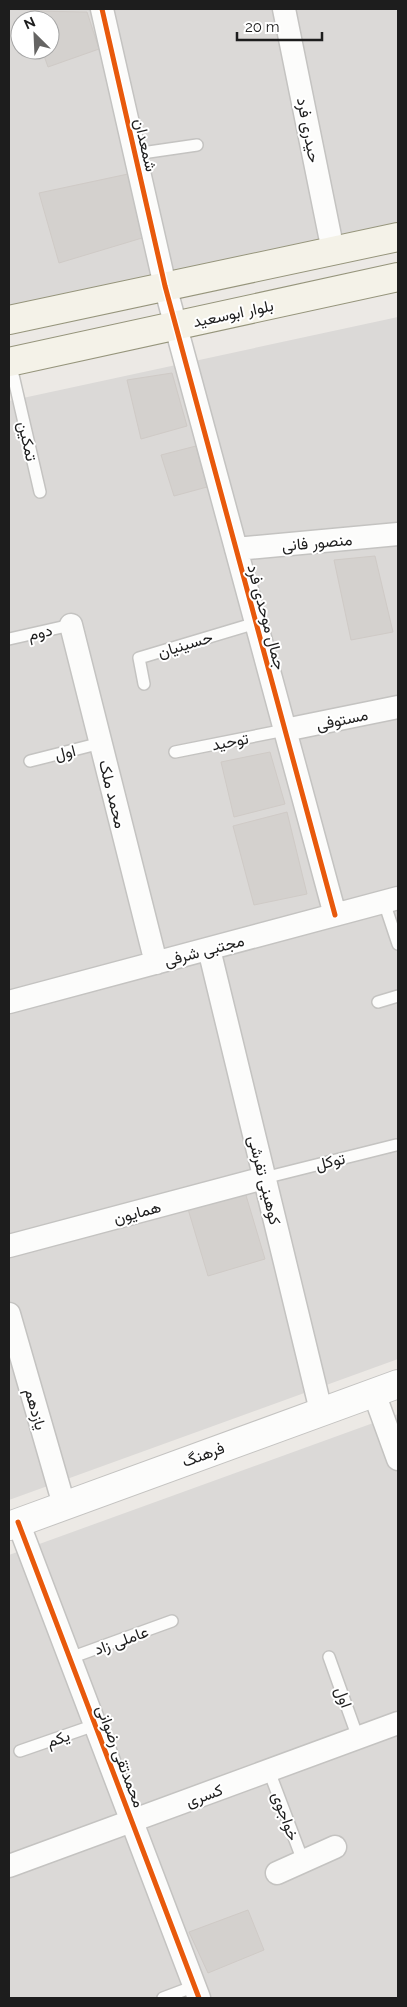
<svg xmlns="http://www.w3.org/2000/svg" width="407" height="2007" viewBox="0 0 407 2007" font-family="Raleway,Vazirmatn,sans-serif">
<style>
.residential{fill:#dbd9d7;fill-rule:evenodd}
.building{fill:#d4d1ce;stroke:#cfcac6}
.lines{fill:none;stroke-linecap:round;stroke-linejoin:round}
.service-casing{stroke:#c4c3c1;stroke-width:14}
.minor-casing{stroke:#c4c3c1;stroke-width:25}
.tertiary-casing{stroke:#c4c3c1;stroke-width:30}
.secondary-casing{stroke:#96957c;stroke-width:30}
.service{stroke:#fcfcfb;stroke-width:11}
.minor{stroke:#fcfcfb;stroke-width:22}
.tertiary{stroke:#fcfcfb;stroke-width:28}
.secondary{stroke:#f4f2e8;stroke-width:28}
.cycleway-casing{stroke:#fff;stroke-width:8}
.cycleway{stroke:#e8590c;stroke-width:5}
.labels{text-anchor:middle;stroke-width:4;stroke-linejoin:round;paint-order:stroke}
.street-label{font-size:16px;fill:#1d1d1d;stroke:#fff}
</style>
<rect width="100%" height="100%" fill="#ece9e5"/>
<path class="residential" d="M9 9H398V222L9 306ZM20 20H50V50H20Z
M398 317V1359L9 1500V401Z
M398 1414V1998H9V1555Z"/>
<path class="building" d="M30 11 87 12 99 49 48 67 42 50H50V20H33Z
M128 174 142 238 59 263 39 193Z
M172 373 187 426 141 439 127 380Z
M196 446 207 487 174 496 161 455Z
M375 556 393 632 351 640 334 560Z
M270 752 285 804 234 817 221 762Z
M287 812 307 894 254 905 233 826Z
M245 1192 265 1259 208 1276 188 1209Z
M248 1910 264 1950 208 1973 189 1932Z"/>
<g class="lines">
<g class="service-casing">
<path id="service" d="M135 154 197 145
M10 362 40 492
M9 639 71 625
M144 684 139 658 256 623
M175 752 285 730
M30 761 101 743
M384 902 398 944
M378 1002 398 996
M264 1178 396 1145
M329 1657 358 1738
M70 1658 172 1621
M20 1751 95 1725
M269 1771 303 1861
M163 1998 195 1986"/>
</g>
<g class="minor-casing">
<path id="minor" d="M102 9 165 286 335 915
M284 9 333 251
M236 549 398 534
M71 625 156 963
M285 730 398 707
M209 949 321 1411
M9 1002 398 898
M9 1246 264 1178
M9 1314 64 1505
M374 1393 398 1459
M18 1522 199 1998
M9 1866 398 1723
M277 1873 335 1847"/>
</g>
<g class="tertiary-casing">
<path id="tertiary" d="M9 1526 398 1384"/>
</g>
<g class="secondary-casing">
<path id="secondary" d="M9 320 398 237
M9 362 398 277"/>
</g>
<use href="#service" class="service"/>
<use href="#minor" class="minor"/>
<use href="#tertiary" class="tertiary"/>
<use href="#secondary" class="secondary"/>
<g class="cycleway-casing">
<path id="cycleway" d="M102 9 165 286 335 915
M18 1522 199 1998"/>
</g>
<use href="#cycleway" class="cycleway"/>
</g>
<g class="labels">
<g class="street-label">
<text transform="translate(309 130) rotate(79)" y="6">حیدری فرد</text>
<text transform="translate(146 145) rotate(77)" y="6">شمعدان</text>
<text transform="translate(233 313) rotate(-12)" y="6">بلوار ابوسعید</text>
<text transform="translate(28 441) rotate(77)" y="6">تمکین</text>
<text transform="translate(317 542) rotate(-5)" y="6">منصور فانی</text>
<text transform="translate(267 617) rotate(75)" y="6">جمال موحدی فرد</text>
<text transform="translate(40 632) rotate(-13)" y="6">دوم</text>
<text transform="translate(185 644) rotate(-17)" y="6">حسینیان</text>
<text transform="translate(342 719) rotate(-12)" y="6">مستوفی</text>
<text transform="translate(230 741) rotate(-11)" y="6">توحید</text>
<text transform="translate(65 752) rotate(-14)" y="6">اول</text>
<text transform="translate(113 794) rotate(76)" y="6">محمد ملک</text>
<text transform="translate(204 950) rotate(-15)" y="6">مجتبی شرفی</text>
<text transform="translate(330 1161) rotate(-14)" y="6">توکل</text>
<text transform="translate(265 1180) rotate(76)" y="6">کوهینی تفرشی</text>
<text transform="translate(137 1212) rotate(-15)" y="6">همایون</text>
<text transform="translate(36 1409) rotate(74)" y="6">یازدهم</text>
<text transform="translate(203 1454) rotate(-20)" y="6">فرهنگ</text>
<text transform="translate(121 1640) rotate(-20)" y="6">عاملی زاد</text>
<text transform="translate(344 1697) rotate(70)" y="6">اول</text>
<text transform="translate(58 1738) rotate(-19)" y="6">یکم</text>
<text transform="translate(121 1756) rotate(69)" y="6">محمدتقی رضوانی</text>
<text transform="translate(204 1795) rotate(-20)" y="6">کسری</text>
<text transform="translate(286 1816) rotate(70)" y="6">خواجوی</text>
</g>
</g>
<rect width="407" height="2007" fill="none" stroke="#1d1d1d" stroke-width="20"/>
<g transform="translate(35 35) rotate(336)"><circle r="24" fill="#ffffff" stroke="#a5a5a5"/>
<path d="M0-4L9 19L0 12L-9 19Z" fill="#656463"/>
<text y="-8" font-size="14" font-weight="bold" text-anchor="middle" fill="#1d1d1d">N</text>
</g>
<path d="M237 32v8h85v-8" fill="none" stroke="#1d1d1d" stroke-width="2.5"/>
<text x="245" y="32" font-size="15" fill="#1d1d1d" stroke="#ffffff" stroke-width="4" paint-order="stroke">20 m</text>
</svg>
